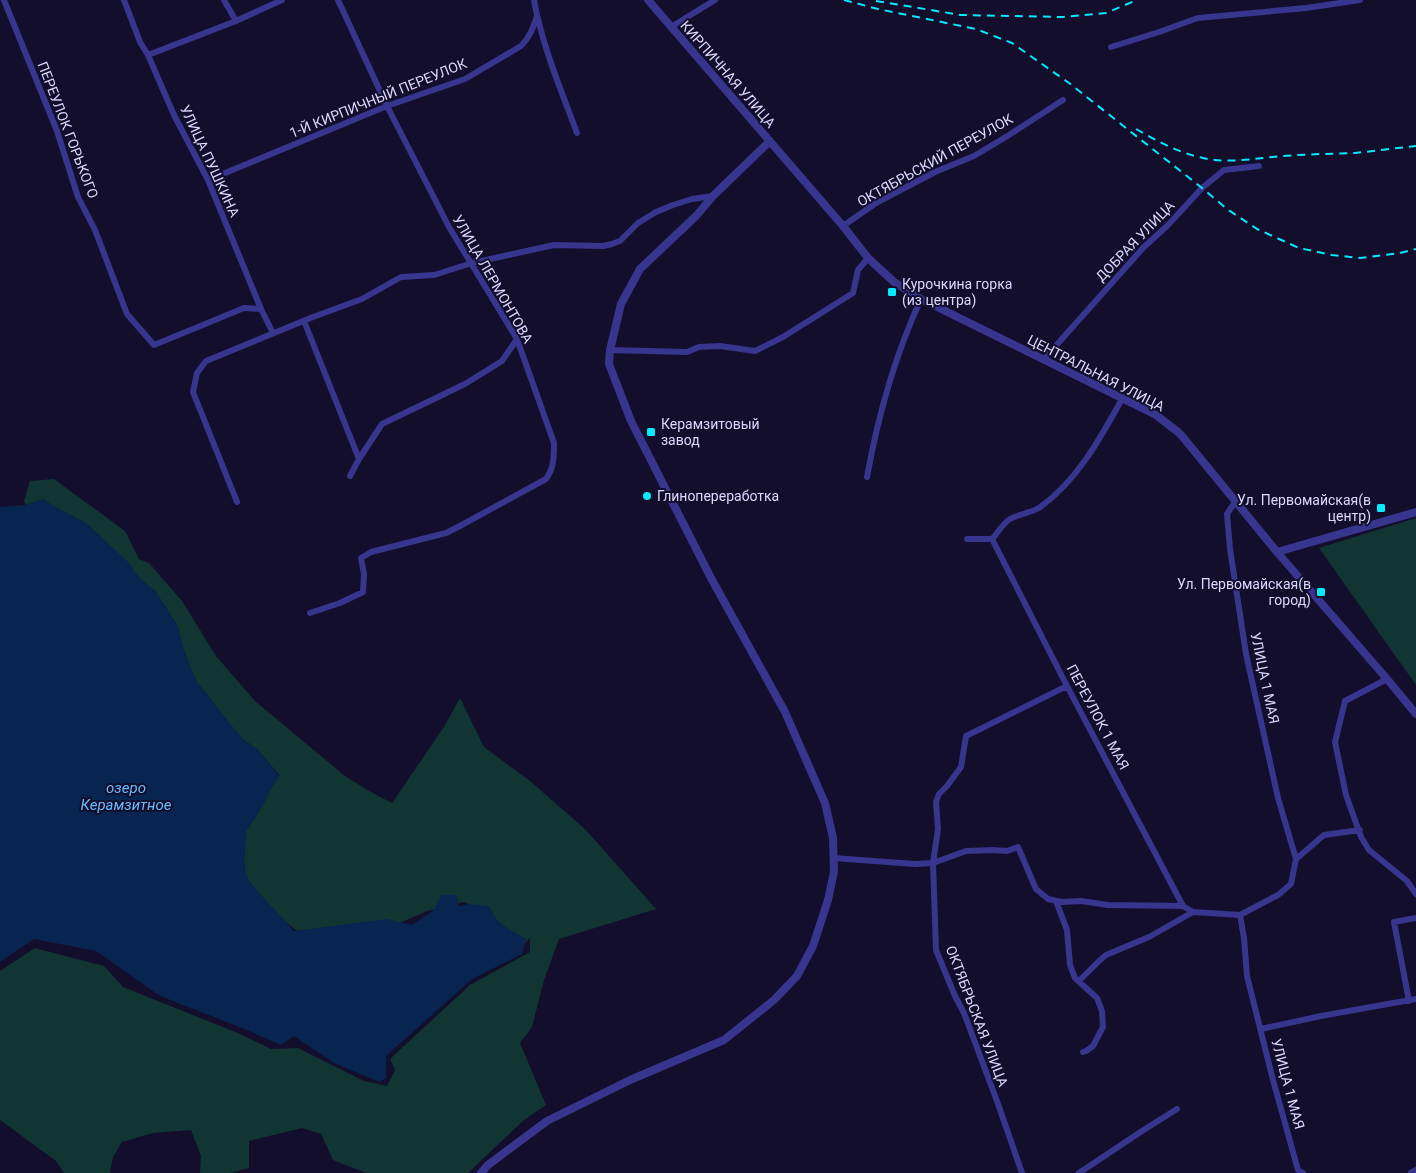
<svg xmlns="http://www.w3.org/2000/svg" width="1416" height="1173" viewBox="0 0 1416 1173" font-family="Roboto,sans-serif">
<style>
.green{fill:#113533}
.water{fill:#082450}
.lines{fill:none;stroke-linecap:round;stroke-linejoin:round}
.minor{stroke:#37358e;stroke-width:6}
.tertiary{stroke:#37358e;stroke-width:8}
.rail{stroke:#04eaff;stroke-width:2;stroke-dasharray:8 6;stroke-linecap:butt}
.poi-dot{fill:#04eaff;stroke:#130e2b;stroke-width:2}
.labels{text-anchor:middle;stroke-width:4;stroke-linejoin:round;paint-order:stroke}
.street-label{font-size:14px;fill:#dcd8ff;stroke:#130e2b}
.poi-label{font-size:14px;fill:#dcd8ff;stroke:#130e2b;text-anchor:start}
.water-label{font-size:15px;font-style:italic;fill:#6bf;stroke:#130e2b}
</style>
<rect width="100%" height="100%" fill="#130e2b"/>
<path class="green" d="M54 479 125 531 139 559 149 563 182 601 216 656 255 701 345 776 369 791 392 803 444 727 460 698 484 747 530 781 585 829 656 909 559 939 544 980 532 1027 520 1043 546 1105 524 1120 468 1173H366L333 1160 321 1134 302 1128 249 1141V1168L231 1173H200L201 1156 191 1130 153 1133 122 1142 113 1157 110 1173H64L56 1161 0 1120V971L35 948 104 966 123 987 238 1033 271 1049 298 1048 364 1081 387 1086 395 1070 390 1059 470 985 530 952V938L520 948 506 928 486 912 464 902 427 911 379 932 302 935 276 914 250 883 245 872 244 858 246 831 262 807 270 790 279 775 257 749 241 738 196 681 184 651 177 625 156 592 139 578 128 563 87 524 50 504 43 499 26 505 24 501 30 481Z
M1416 518V685L1319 548Z"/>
<path class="water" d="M43 499 50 504 87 524 129 563 139 578 156 592 177 625 184 651 196 681 241 738 257 749 279 776 270 790 262 807 246 831 244 858 245 871 250 883 294 931 387 919 412 925 434 910 441 895H457L458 906 469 904 489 906 499 923 526 939 522 954 472 979 386 1056V1078L379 1082 334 1063 294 1036 281 1045 242 1028 160 996 96 951 34 939 0 962V507L26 505Z"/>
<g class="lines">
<path class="minor" d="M4 0 57 131 78 197 95 230 127 314 154 345 244 308 261 309
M124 0 140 42 148 55 174 115 208 180 261 309 273 333
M224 0 236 21
M534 0C542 45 561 90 577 133
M671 27 715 0
M1111 47 1159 32 1198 18 1306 8 1360 0
M148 55 236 21 282 0
M208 180 387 106 465 79 521 46C530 37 533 28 537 16
M843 226 876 203 935 172 974 156 1009 135 1063 100
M304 321 359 459 350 476
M610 350 687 352 699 347 720 346 755 351 783 337 853 293 858 270 868 258
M1044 359 1143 248 1168 225 1202 188 1224 170 1259 166
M359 459 382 424 465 384 502 361 517 339
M867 477C878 416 895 355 921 299
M237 502 193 392 197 373 206 361 313 317 362 299 401 277 434 275 472 263 554 245 603 246 612 244 620 241 638 223 656 212 673 205 692 199 713 196
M1235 502 1227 514 1230 549 1246 654 1278 798 1296 859
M967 539H992C998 533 1003 523 1010 519 1019 514 1030 513 1039 508 1077 481 1100 439 1122 399
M992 539 1067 686 1183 906
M310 613 340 603 363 592 364 574 361 558 371 552 446 533 458 527 546 479C554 468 554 457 554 443L517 339 449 227 387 106 338 0
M1387 679 1345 701 1335 742 1346 795 1361 837 1369 850 1407 881 1416 894
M833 858 915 864 933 863 966 851 992 850 1007 851 1018 847 1036 889 1048 899 1062 902 1081 901 1108 905 1183 906 1193 912 1240 915 1278 895 1291 884 1296 859 1324 835 1360 830
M1056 901 1067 930 1070 965 1075 978 1097 998 1102 1011 1103 1027 1093 1046 1086 1051 1083 1052
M1240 915 1244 938 1247 976 1273 1080 1298 1170 1303 1173
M1079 981 1099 961 1106 955 1149 937 1193 912
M1409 1001 1394 922 1416 918
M1261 1029 1321 1016 1416 999
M1022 1173 997 1101 964 1013 955 996 936 950 933 863 938 829 936 802 939 794 947 786 961 767 966 736 1067 686
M1079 1173 1142 1131 1177 1109"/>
<path class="tertiary" d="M648 0 843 226 868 258 894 282 921 299 1156 415 1178 432 1182 436 1277 552 1387 679 1416 714
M1277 552 1416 512
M481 1173 488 1165 547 1121 630 1080 724 1040 774 1000 797 976 813 946 828 900 834 872 833 838 825 803 785 712 711 578 631 421 609 364 610 350 621 304 640 269 696 216 713 196 770 141
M1412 1173 1416 1171"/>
<path class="rail" d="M844 0 878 9 976 29 1012 43 1069 83 1202 188 1227 209 1257 229 1299 248 1332 255 1360 258 1400 253 1416 249
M876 1 961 15 1063 17 1106 13 1137 0
M1136 129C1157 141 1179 153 1203 158 1230 164 1256 158 1283 156 1307 154 1331 154 1355 153 1375 151 1396 148 1416 146"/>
</g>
<g class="poi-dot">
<rect x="887" y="287" width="10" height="10" rx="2.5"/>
<rect x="646" y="427" width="10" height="10" rx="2.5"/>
<circle cx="647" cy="496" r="5"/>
<rect x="1376" y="503" width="10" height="10" rx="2.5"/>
<rect x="1316" y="587" width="10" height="10" rx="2.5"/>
</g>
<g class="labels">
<g class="street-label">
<text transform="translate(728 74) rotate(49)" y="5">КИРПИЧНАЯ УЛИЦА</text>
<text transform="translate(378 98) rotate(-22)" y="5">1-Й КИРПИЧНЫЙ ПЕРЕУЛОК</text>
<text transform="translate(68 130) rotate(69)" y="5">ПЕРЕУЛОК ГОРЬКОГО</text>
<text transform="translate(935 160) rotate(-29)" y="5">ОКТЯБРЬСКИЙ ПЕРЕУЛОК</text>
<text transform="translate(210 161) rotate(65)" y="5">УЛИЦА ПУШКИНА</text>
<text transform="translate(1135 241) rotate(-46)" y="5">ДОБРАЯ УЛИЦА</text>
<text transform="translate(493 279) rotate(60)" y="5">УЛИЦА ЛЕРМОНТОВА</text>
<text transform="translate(1096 373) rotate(27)" y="5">ЦЕНТРАЛЬНАЯ УЛИЦА</text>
<text transform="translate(1265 678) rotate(78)" y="5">УЛИЦА 1 МАЯ</text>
<text transform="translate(1098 717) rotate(62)" y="5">ПЕРЕУЛОК 1 МАЯ</text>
<text transform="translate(977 1016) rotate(69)" y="5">ОКТЯБРЬСКАЯ УЛИЦА</text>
<text transform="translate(1288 1084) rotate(75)" y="5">УЛИЦА 1 МАЯ</text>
</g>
<g class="poi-label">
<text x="902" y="289">Курочкина горка<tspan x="902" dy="16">(из центра)</tspan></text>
<text x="661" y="429">Керамзитовый<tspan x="661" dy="16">завод</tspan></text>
<text x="657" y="501">Глинопереработка</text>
<text x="1371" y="505" text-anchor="end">Ул. Первомайская(в<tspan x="1371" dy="16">центр)</tspan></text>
<text x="1311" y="589" text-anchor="end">Ул. Первомайская(в<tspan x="1311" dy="16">город)</tspan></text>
</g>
<g class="water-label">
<text x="126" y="793">озеро<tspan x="126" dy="17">Керамзитное</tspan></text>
</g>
</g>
</svg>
